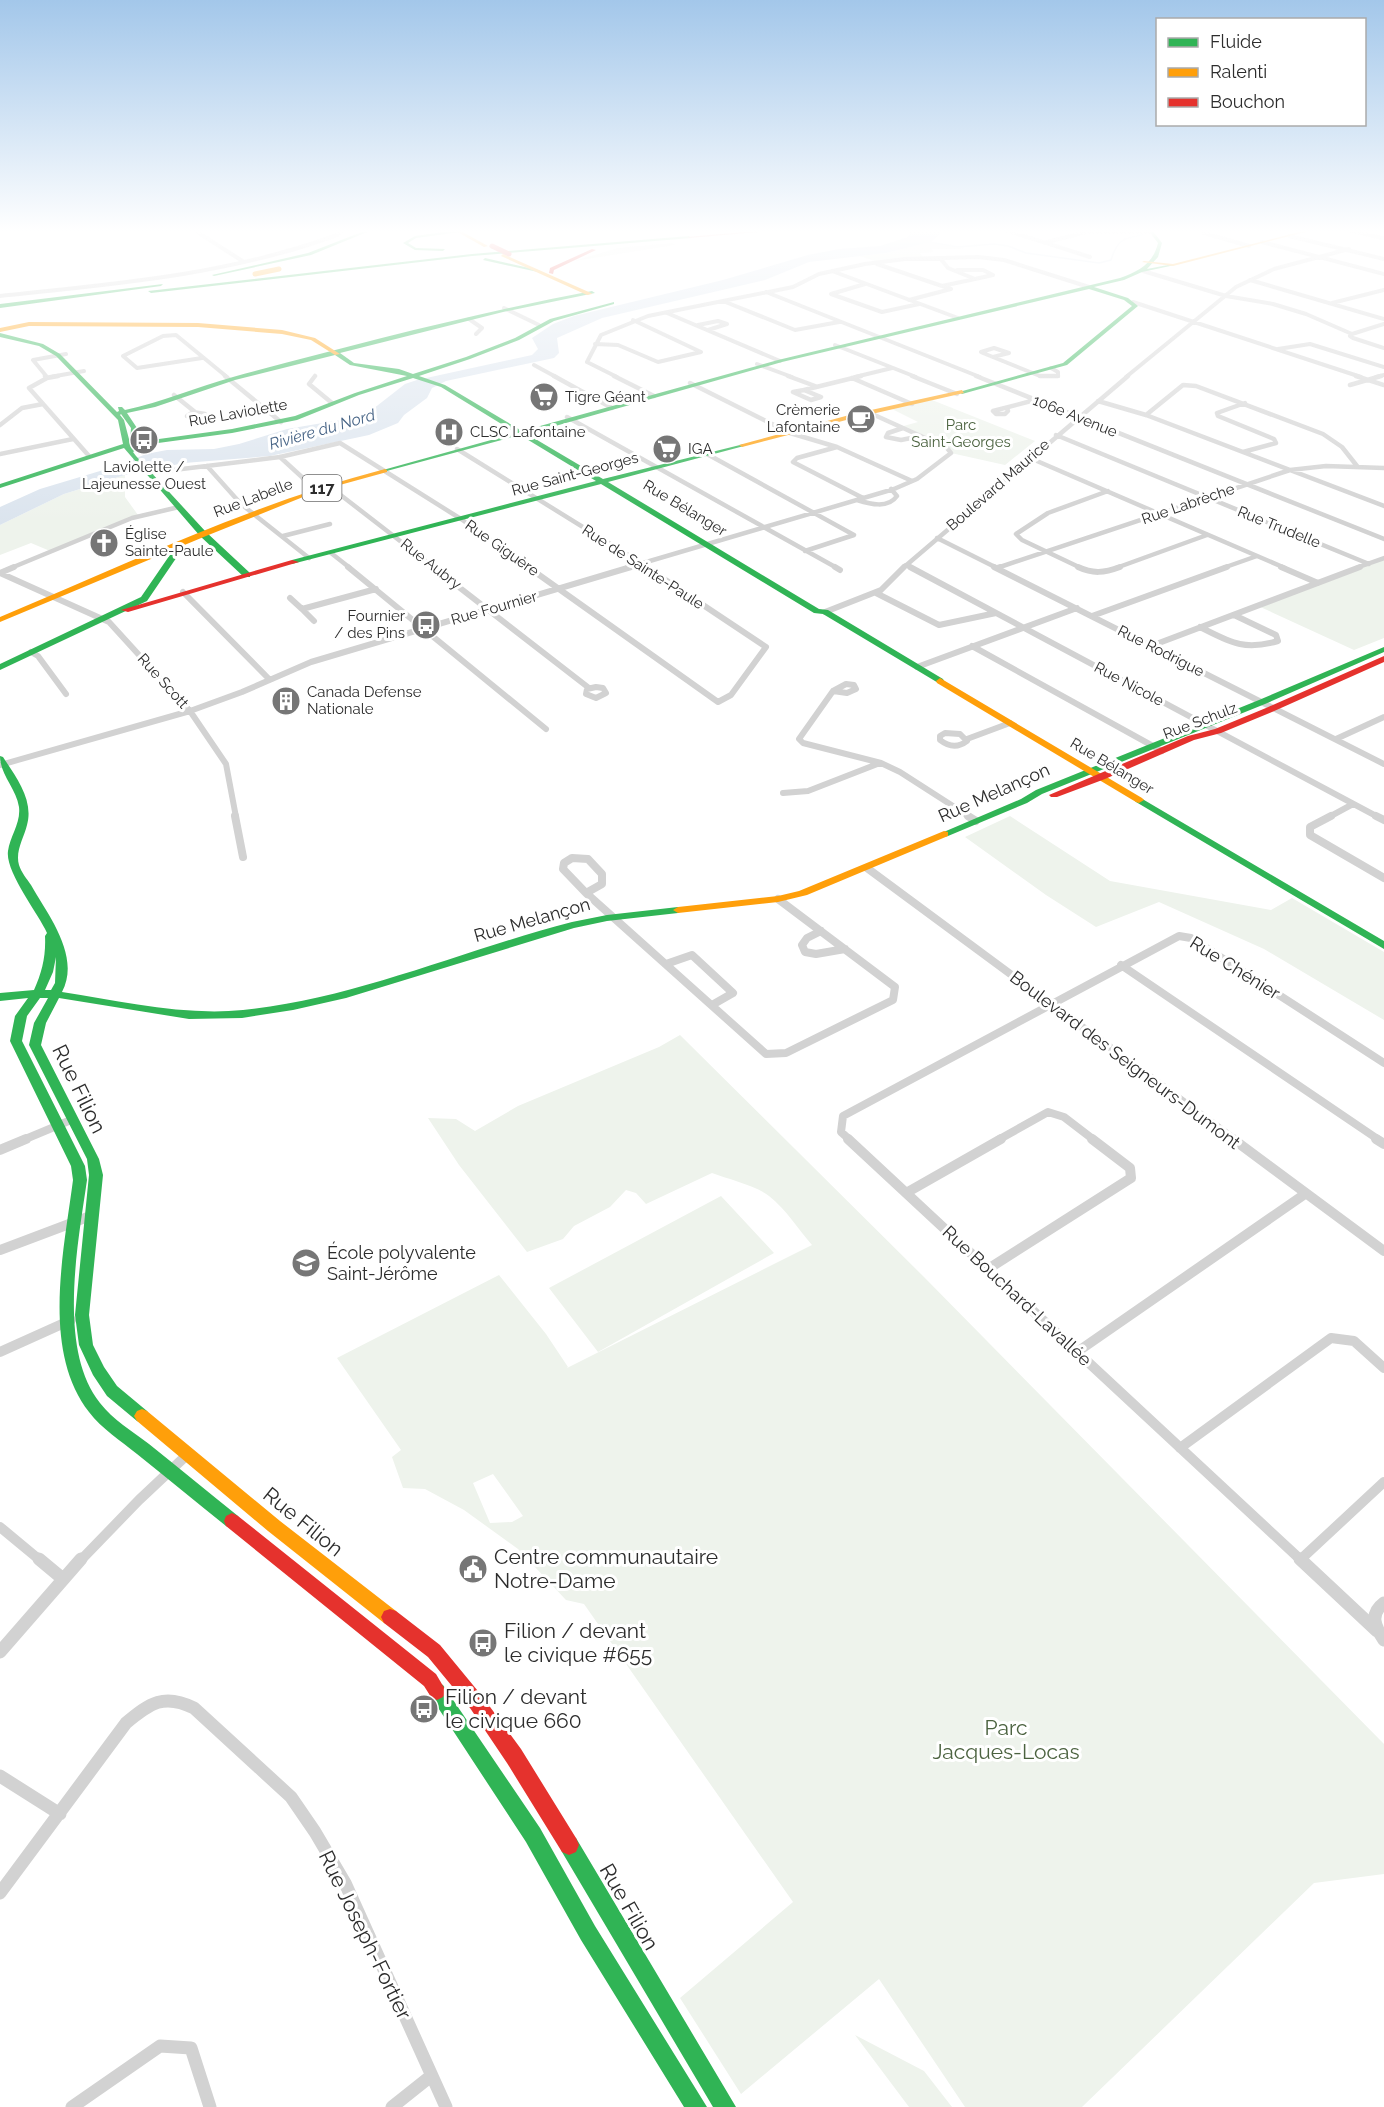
<svg xmlns="http://www.w3.org/2000/svg" width="1384" height="2107" viewBox="0 0 1384 2107" font-family="Raleway,sans-serif">
<style>
.green{fill:#eef3ec;fill-rule:evenodd}
.water{fill:#dbe4ee}
.lines{fill:none;stroke-linecap:round;stroke-linejoin:round}
.stream{stroke:#dbe4ee;stroke-width:1.5}
.street-far5{stroke:#d2d2d2;stroke-width:4}
.street-far4{stroke:#d2d2d2;stroke-width:4.5}
.street-far3{stroke:#d2d2d2;stroke-width:6}
.street-far2{stroke:#d2d2d2;stroke-width:8}
.street-far1{stroke:#d2d2d2;stroke-width:10}
.street{stroke:#d2d2d2;stroke-width:13}
.fast{fill:#30b455;fill-rule:evenodd}
.slow{fill:#ff9f0a;fill-rule:evenodd}
.jam{fill:#e5322d;fill-rule:evenodd}
.slow-bridge{stroke:#ff9f0a;stroke-width:5}
.jam-bridge{stroke:#e5322d;stroke-width:5}
.labels{text-anchor:middle;stroke-width:6;stroke-linejoin:round;paint-order:stroke}
.far-poi-label{font-size:15px;fill:#2d2d2d;stroke:#fff;text-anchor:start}
.far-street-label{font-size:15px;fill:#2d2d2d;stroke:#fff}
.far-park-label{font-size:15px;fill:#4c6340;stroke:#fff}
.far-water-label{font-size:16px;font-style:italic;fill:#466385;stroke:#fff}
.shield{fill:#fff;stroke:#6c6c6c;stroke-width:1.5}
.shield-label{font-size:16px;font-weight:bold;fill:#2d2d2d}
.street-label{font-size:18px;fill:#2d2d2d;stroke:#fff}
.poi-label{font-size:18px;fill:#2d2d2d;stroke:#fff;text-anchor:start}
.near-street-label{font-size:21px;fill:#2d2d2d;stroke:#fff}
.near-poi-label{font-size:21px;fill:#2d2d2d;stroke:#fff;text-anchor:start}
.near-park-label{font-size:21px;fill:#4c6340;stroke:#fff}
</style>
<rect width="100%" height="100%" fill="#fff"/>
<path class="green" d="M931 242 963 249H932L933 252 920 253 924 259 878 262 860 256 886 253Z
M672 243 675 245 574 261 618 248Z
M932 400 1035 441 1005 465 951 453 947 448 900 427 918 422 890 408Z
M125 475V497L138 515 50 551 31 543 0 555V525L64 494Z
M1384 557V638L1354 650 1256 605Z
M1010 816 1110 881 1271 910 1292 898 1384 952V1020L1264 949 1159 902 1096 927 1046 895 965 837Z
M680 1035 924 1277 1384 1744V1874L1314 1883 1082 2107H965L879 1979 741 2094 680 1998 793 1902 584 1604 566 1600 518 1549 464 1510 425 1489 403 1488 392 1457 401 1450 337 1358 499 1275 546 1334 568 1367 567 1368 812 1245C798 1229 786 1209 769 1196 757 1186 728 1179 712 1173L646 1204 636 1193 626 1190 610 1207 574 1226 563 1239 527 1252 459 1165 428 1118 456 1119 475 1131 518 1106 659 1047ZM493 1474 523 1516 512 1522 490 1523 473 1483Z
M721 1196 774 1253 598 1352 549 1288Z
M855 2035 924 2071 952 2107H909Z"/>
<path class="water" d="M911 230 943 231 931 242 886 253 809 262 765 280 602 318 557 338 559 353 554 358 446 381 432 388 427 398 404 415 398 423 369 435 270 456 184 463 125 475 64 494 0 525V507L40 489 120 465 146 454 167 450 214 449 239 444 287 429 364 416 405 384 417 380 532 355 538 349 532 338 553 324 574 316 723 280 808 255 839 249 880 246 908 237Z"/>
<g class="lines">
<path class="stream" d="M1161 231 1170 230
M929 242 958 247 994 244 1008 246 1026 253 1099 263 1111 260C1117 241 1122 238 1142 235"/>
<path class="street-far5" d="M194 230 244 262
M1005 230 1090 257
M1297 230 1304 231
M1348 230 1383 238
M1204 233 1249 246
M1289 236 1384 259
M1047 242 1086 232H1152
M1262 242 1384 274
M940 258 948 268 975 279 942 286
M877 264 951 289 909 300
M957 270H983L993 275 975 279
M832 271 958 318
M1143 271 1226 296 1273 304 1306 314 1352 334 1350 336 1353 338 1384 348
M1250 280 1384 319
M865 284 831 294 882 312 919 304
M766 292 980 377
M0 296C115 284 228 275 337 235L341 232 340 230
M723 301 795 330 839 322
M1133 302 1361 377
M1332 303 1384 290
M504 308 539 325
M667 313 780 361
M469 319 482 328 476 334
M698 325 718 321 727 324 708 330
M1352 334 1384 324
M595 344 618 345 658 362 701 352 633 320
M835 345 916 377
M1278 349 1310 344 1384 367
M993 357 1009 353 994 348 981 352 983 353 1040 376H1058V372L1051 368
M202 358 137 368 123 356 163 336 176 335 227 377
M757 364 792 377
M534 365 556 377
M47 377 33 360 66 354
M50 377 84 371
M617 377 587 362 601 335 648 316 793 287 819 274 865 264 905 259 978 257 1004 260 1089 287
M855 377 892 368
M1126 377 1236 287 1274 269 1349 249
M1376 377 1384 375"/>
<path class="street-far4" d="M45 376 47 378
M58 376 47 378 29 388 89 456
M225 376 281 422
M315 376 309 384 332 403
M554 376 612 408
M614 376 654 396
M788 376 815 386
M912 376 957 394
M976 376 1384 539
M1040 376H1058
M1356 376 1384 385
M852 378 912 404
M690 383 790 433 837 447 912 481
M1350 385 1381 376
M804 390 821 397 811 400 793 392Z
M804 390 861 376
M174 395 195 412
M1098 401 1146 415 1384 506
M1007 408 1008 411 1005 414H996L993 411 1035 400
M193 412 205 414 195 417 187 416Z
M1146 415 1183 385 1196 386 1323 434 1342 447 1357 466
M567 417 837 568
M0 425 22 408 43 404
M903 428 888 433 886 437 901 440 921 436
M1056 435 1369 564
M837 447 797 458 793 462 863 498
M457 449 649 568
M1243 452 1276 443 1274 439 1218 416 1217 413 1245 403
M0 454 73 439
M707 454 854 535 805 551
M280 457 316 490
M1030 458 1285 568
M207 466 241 504 309 558
M149 473 280 457 340 443 461 519 530 568
M329 486 435 568
M857 500C870 504 888 509 897 496L891 489
M283 536 330 524
M937 538 997 568
M331 553 350 568
M906 565 913 568
M11 568 132 518 179 507
M626 568 894 489 917 479 951 453 947 448 870 413
M903 568 1128 376
M997 568 1290 470 1326 466 1384 468
M1081 568 1022 540 1016 534 1048 513 1108 491
M1116 568 1207 535
M1223 568 1257 556
M1356 568 1384 558"/>
<path class="street-far3" d="M348 567 546 729
M433 567 589 688
M528 567 718 702 731 695 766 647 646 567
M835 567 840 570
M910 567 1378 817
M994 567 1384 764
M1078 567C1093 574 1104 573 1120 567
M1281 567 1318 583
M997 568 1000 567
M0 573 109 622 190 711 226 764 236 817
M0 573 14 567
M183 592 269 679
M876 593 939 625 996 613
M290 598 302 609
M825 612 881 590 904 567
M1092 616 1227 567
M314 621 302 609 376 589
M1200 627C1230 642 1243 651 1278 641L1276 635 1234 615
M972 646 1162 751
M1151 646 1360 567
M31 652 38 656 66 694
M917 667 1077 608
M846 684 854 685 856 689 847 693 833 691Z
M596 687 603 688 606 693 596 698 586 694 587 689Z
M833 691 799 739 803 743 881 763 900 772 970 817
M945 733 960 734 967 741C958 748 949 747 940 740V736Z
M967 739 1010 723
M1336 739 1384 717
M0 765 190 711 242 692 311 662 631 567
M783 793 808 791 880 763
M1329 817 1353 804"/>
<path class="street-far2" d="M235 816 243 857
M968 816 976 821
M1331 816 1310 827V835L1384 878
M1376 816 1384 820
M572 858 588 859 602 874V884L586 893 563 869 564 863Z
M867 868 1235 1140
M586 893 766 1054 786 1053 893 1000 895 987 778 899
M821 931 807 938 802 945 805 952 816 954 845 949
M666 964 692 955 733 993 712 1005
M1121 965 1379 1140
M23 1140 71 1120
M850 1140 841 1132 843 1116 1179 936 1191 938 1384 1063
M998 1140 1048 1112 1064 1117 1094 1140"/>
<path class="street-far1" d="M848 1139 1302 1561
M1233 1139 1384 1251
M1376 1139 1384 1144
M0 1150 26 1139
M906 1193 1001 1139
M0 1250 93 1215
M988 1269 1131 1178 1130 1168 1092 1139
M0 1352 71 1320
M1077 1352 1305 1194
M1180 1448 1331 1338 1354 1341 1384 1368
M0 1527 41 1561
M1300 1560 1384 1482
M80 1561 139 1500 189 1453"/>
<path class="street" d="M39 1559 63 1579
M1300 1559 1377 1631
M1384 1603C1369 1614 1375 1627 1384 1640
M0 1652 81 1559
M0 1776 60 1814
M0 1893 126 1723C150 1703 164 1693 194 1708L291 1797 315 1832 345 1883 446 2107
M72 2107 160 2046 191 2048 210 2107
M392 2107 431 2076"/>
<path class="fast" d="M367 230H372L311 255 214 276 212 275 308 253Z
M458 230 460 232 416 238 408 243 416 248 445 249 443 251 415 250 403 243 415 236Z
M1148 230H1152L1162 243 1158 257 1147 269 1173 264 1175 265 1142 272 1124 280 1094 287 1128 298 1138 306 1067 365 962 394 959 392 1063 363 1132 306 1124 300 1089 289 782 362 527 434 603 479 744 444V446L608 482 819 609 828 610 943 679 944 681 940 684 823 614 814 613 601 484 292 564V560L596 481 520 435 383 472V470L516 433 441 387 413 378 359 395 297 420 232 433 136 446V450L133 452 136 456 206 532 250 573V577H244L200 536 124 448 0 488V484L123 444 118 420 56 356 39 346 0 337V333L43 344 60 354 117 412 119 411 118 407H122L125 410C162 402 197 387 233 377 352 345 471 314 592 291L595 293 503 312 340 353 354 363 399 369 413 374 466 357 515 338 550 319 614 302V304L554 321 519 340 470 359 419 376 445 385 522 431 778 360 1120 278C1139 271 1153 264 1158 243ZM335 355 350 365 407 376 355 393 295 416 232 429 137 442V428L127 413 155 407 235 380ZM121 414 131 428 130 443 124 420 120 415Z
M689 236 691 238 472 256 151 293 148 291 472 254Z
M485 258 538 270 540 271 538 272 483 260Z
M163 284 161 286 0 308V304Z
M176 546 183 548 147 601 0 670V664L141 597Z
M1384 647V652L1265 704 1042 794 1027 803 948 836 944 837 939 834 1021 799 1036 790 1259 700Z
M0 756 3 757C16 777 34 800 27 825 24 838 15 851 19 865 21 872 27 879 31 885 48 915 81 956 62 992 121 1001 183 1016 243 1010 355 999 463 950 572 922L607 915 678 907 683 910 678 913 607 921 574 928 346 998 293 1010 242 1018 189 1019 59 998 46 1023 41 1045 99 1159 103 1175 89 1315 93 1345 104 1367 117 1386 147 1411 150 1416 147 1421 142 1423 137 1421 107 1396 93 1375 79 1345 75 1315 89 1175 87 1159 29 1045 34 1023 48 998H40L27 1016 22 1041 85 1166 87 1180C78 1243 57 1349 100 1403 113 1420 132 1431 149 1444 179 1468 208 1492 238 1516L240 1521 238 1526 232 1529 226 1526C196 1502 167 1478 137 1454 121 1441 102 1429 89 1412 41 1350 64 1251 73 1180L71 1166 10 1041 15 1016 28 998 0 1001V993L34 990C42 972 46 956 45 936L47 933C38 913 5 872 8 851 10 836 21 823 19 807 16 788 0 775 0 756ZM56 957 55 983 51 990H45L53 972Z
M1139 797 1384 941V949L1136 802 1134 800Z
M437 1682 443 1685 540 1828 595 1926 707 2107H684L581 1940 526 1842 431 1697 428 1691 431 1685Z
M569 1835 576 1838 736 2107H713L562 1852 559 1845 562 1838Z"/>
<path class="slow" d="M454 230H459L488 246 484 247Z
M1307 230H1313L1173 266 1142 262 1144 261 1173 264Z
M503 254 591 293 592 294 587 295 501 256Z
M29 322 198 323 282 330 315 338 340 354 335 355 311 340 282 334 198 327 29 326 0 332V328Z
M962 390 964 393 854 418 742 447 739 445 853 414Z
M385 469 387 470V472L318 491 206 536 0 622V617C126 564 252 504 385 469Z
M940 678 1142 798 1144 800 1139 803 1136 802 937 683 936 681Z
M944 831 948 832V836L807 895 778 902 678 913 673 910 678 907 778 896 799 891Z
M142 1409 147 1411 280 1521 396 1611 399 1617 396 1623 390 1625 384 1623 268 1531 137 1421 134 1416 137 1411Z"/>
<path class="jam" d="M768 230H783L689 238 687 237Z
M592 249 596 250 554 270 553 274 549 273 550 268Z
M292 560 299 562 128 612 121 610Z
M1384 656V662L1272 712 1221 733 1194 740 1105 779 1057 797H1051L1049 795 1188 736 1215 729 1266 708Z
M232 1513 238 1516 436 1674 446 1691 443 1697 437 1700 431 1697 424 1686 226 1526 224 1521 226 1516Z
M390 1609 396 1611 440 1645 482 1696 521 1749 576 1838 579 1845 576 1852 569 1855 562 1852 507 1763 470 1708 428 1657 384 1623 381 1617 384 1611Z"/>
<path class="slow-bridge" d="M255 274 279 269"/>
<path class="jam-bridge" d="M492 246 509 254"/>
</g>
<linearGradient id="sky" x2="0" y2="1"><stop stop-color="#a3c7ea"/><stop offset="0.44" stop-color="#fff"/><stop offset="1" stop-color="#fff" stop-opacity="0"/></linearGradient>
<rect width="1384" height="525" fill="url(#sky)"/>
<defs>
<g id="supermarket-disc" transform="scale(1.5)"><circle r="9.5" fill="#767676" stroke="#fff"/><path d="M-6-5.5h2.5l.6 2H6L4.5 2H-2.5L-4.4-4H-6ZM-1.5 3.2a1.3 1.3 0 1 0 .1 0ZM3 3.2a1.3 1.3 0 1 0 .1 0Z" fill="#fff"/></g>
<g id="cafe-disc" transform="scale(1.5)"><circle r="9.5" fill="#767676" stroke="#fff"/><path d="M-5.5-4.5H6V0H3Q3 3.5 0 3.5H-2.5Q-5.5 3.5-5.5 0ZM3-3.2v2h1.7v-2ZM-6 4.5H4V6H-6Z" fill="#fff"/></g>
<g id="hospital-disc" transform="scale(1.5)"><circle r="9.5" fill="#767676" stroke="#fff"/><path d="M-5-5h3v3.5h4V-5h3V5h-3V1.5h-4V5h-3Z" fill="#fff"/></g>
<g id="bus-disc" transform="scale(1.5)"><circle r="9.5" fill="#767676" stroke="#fff"/><path d="M-5-6H5V4H4V6H2V4H-2V6H-4V4H-5ZM-3.5-4V0h7V-4ZM-3.5 1.2v1.5H-2V1.2ZM2 1.2v1.5H3.5V1.2Z" fill="#fff"/></g>
<g id="church-disc" transform="scale(1.5)"><circle r="9.5" fill="#767676" stroke="#fff"/><path d="M-1.2-6h2.4v3.5h3.3v2.4h-3.3V6h-2.4V-.1h-3.3v-2.4h3.3Z" fill="#fff"/></g>
<g id="building-disc" transform="scale(1.5)"><circle r="9.5" fill="#767676" stroke="#fff"/><path d="M-4-6H4V6H1V3H-1V6H-4ZM-2.5-4.3h1.7v1.8h-1.7ZM.8-4.3h1.7v1.8H.8ZM-2.5-1h1.7V.8h-1.7ZM.8-1h1.7V.8H.8Z" fill="#fff"/></g>
<g id="school-disc" transform="scale(1.5)"><circle r="9.5" fill="#767676" stroke="#fff"/><path d="M0-5L7-2L0 1L-7-2ZM-4 1L0 2.5L4 1V4Q0 6-4 4Z" fill="#fff"/></g>
<g id="civic-disc" transform="scale(1.5)"><circle r="9.5" fill="#767676" stroke="#fff"/><path d="M-.6-6.5H3V-4.5H.6V-3L4-1V1h2V6H-6V1h2V-1L-.6-3ZM-1.2 2.5V6h2.4V2.5Z" fill="#fff"/></g>
</defs>
<g fill-rule="evenodd">
<use href="#supermarket-disc" x="544" y="397"/>
<use href="#cafe-disc" x="861" y="419"/>
<use href="#hospital-disc" x="449" y="432"/>
<use href="#bus-disc" x="144" y="440"/>
<use href="#supermarket-disc" x="667" y="449"/>
<use href="#church-disc" x="104" y="543"/>
<use href="#bus-disc" x="426" y="625"/>
<use href="#building-disc" x="286" y="701"/>
<use href="#school-disc" x="306" y="1263"/>
<use href="#civic-disc" x="473" y="1569"/>
<use href="#bus-disc" x="483" y="1643"/>
<use href="#bus-disc" x="424" y="1709"/>
</g>
<g class="labels">
<g class="far-poi-label">
<text x="565" y="402">Tigre Géant</text>
<text x="840" y="415" text-anchor="end">Crèmerie<tspan x="840" dy="17">Lafontaine</tspan></text>
<text x="470" y="437">CLSC Lafontaine</text>
<text x="688" y="454">IGA</text>
<text x="144" y="472" text-anchor="middle">Laviolette /<tspan x="144" dy="17">Lajeunesse Ouest</tspan></text>
<text x="125" y="539">Église<tspan x="125" dy="17">Sainte-Paule</tspan></text>
<text x="405" y="621" text-anchor="end">Fournier<tspan x="405" dy="17">/ des Pins</tspan></text>
<text x="307" y="697">Canada Defense<tspan x="307" dy="17">Nationale</tspan></text>
</g>
<g class="far-street-label">
<text transform="translate(238 413) rotate(-10)" y="5">Rue Laviolette</text>
<text transform="translate(1075 416) rotate(22)" y="5">106e Avenue</text>
<text transform="translate(575 474) rotate(-15)" y="5">Rue Saint-Georges</text>
<text transform="translate(998 485) rotate(-41)" y="5">Boulevard Maurice</text>
<text transform="translate(253 498) rotate(-21)" y="5">Rue Labelle</text>
<text transform="translate(1188 504) rotate(-19)" y="5">Rue Labrèche</text>
<text transform="translate(685 508) rotate(31)" y="5">Rue Bélanger</text>
<text transform="translate(1279 527) rotate(22)" y="5">Rue Trudelle</text>
<text transform="translate(502 548) rotate(35)" y="5">Rue Giguère</text>
<text transform="translate(431 564) rotate(38)" y="5">Rue Aubry</text>
<text transform="translate(643 567) rotate(33)" y="5">Rue de Sainte-Paule</text>
<text transform="translate(494 608) rotate(-16)" y="5">Rue Fournier</text>
<text transform="translate(1161 651) rotate(27)" y="5">Rue Rodrigue</text>
<text transform="translate(163 681) rotate(48)" y="5">Rue Scott</text>
<text transform="translate(1129 684) rotate(28)" y="5">Rue Nicole</text>
<text transform="translate(1200 721) rotate(-21)" y="5">Rue Schulz</text>
<text transform="translate(1112 766) rotate(31)" y="5">Rue Bélanger</text>
</g>
<g class="far-park-label">
<text x="961" y="430">Parc<tspan x="961" dy="17">Saint-Georges</tspan></text>
</g>
<g class="far-water-label">
<text transform="translate(322 429) rotate(-16)" y="6">Rivière du Nord</text>
</g>
<rect class="shield" x="302.5" y="475" width="39" height="26" rx="4.5"/>
<g class="shield-label">
<text x="322" y="494">117</text>
</g>
<g class="street-label">
<text transform="translate(994 793) rotate(-24)" y="6">Rue Melançon</text>
<text transform="translate(532 920) rotate(-16)" y="6">Rue Melançon</text>
<text transform="translate(1235 968) rotate(32)" y="6">Rue Chénier</text>
<text transform="translate(1125 1060) rotate(37)" y="6">Boulevard des Seigneurs-Dumont</text>
<text transform="translate(1017 1296) rotate(43)" y="6">Rue Bouchard-Lavallée</text>
</g>
<g class="poi-label">
<text x="327" y="1259">École polyvalente<tspan x="327" dy="21">Saint-Jérôme</tspan></text>
</g>
<g class="near-street-label">
<text transform="translate(79 1089) rotate(64)" y="7">Rue Filion</text>
<text transform="translate(303 1522) rotate(39)" y="7">Rue Filion</text>
<text transform="translate(629 1907) rotate(60)" y="7">Rue Filion</text>
<text transform="translate(365 1935) rotate(64)" y="7">Rue Joseph-Fortier</text>
</g>
<g class="near-poi-label">
<text x="494" y="1564">Centre communautaire<tspan x="494" dy="24">Notre-Dame</tspan></text>
<text x="504" y="1638">Filion / devant<tspan x="504" dy="24">le civique #655</tspan></text>
<text x="445" y="1704">Filion / devant<tspan x="445" dy="24">le civique 660</tspan></text>
</g>
<g class="near-park-label">
<text x="1006" y="1735">Parc<tspan x="1006" dy="24">Jacques-Locas</tspan></text>
</g>
</g>
<rect x="1156" y="18" width="210" height="108" fill="#ffffff" stroke="#ababab" stroke-width="1.5"/>
<rect x="1168" y="38" width="30" height="9" fill="#30b455" stroke="#ababab" stroke-width="1.5"/>
<text x="1210" y="48" font-size="18" fill="#2d2d2d">Fluide</text>
<rect x="1168" y="68" width="30" height="9" fill="#ff9f0a" stroke="#ababab" stroke-width="1.5"/>
<text x="1210" y="78" font-size="18" fill="#2d2d2d">Ralenti</text>
<rect x="1168" y="98" width="30" height="9" fill="#e5322d" stroke="#ababab" stroke-width="1.5"/>
<text x="1210" y="108" font-size="18" fill="#2d2d2d">Bouchon</text>
</svg>
